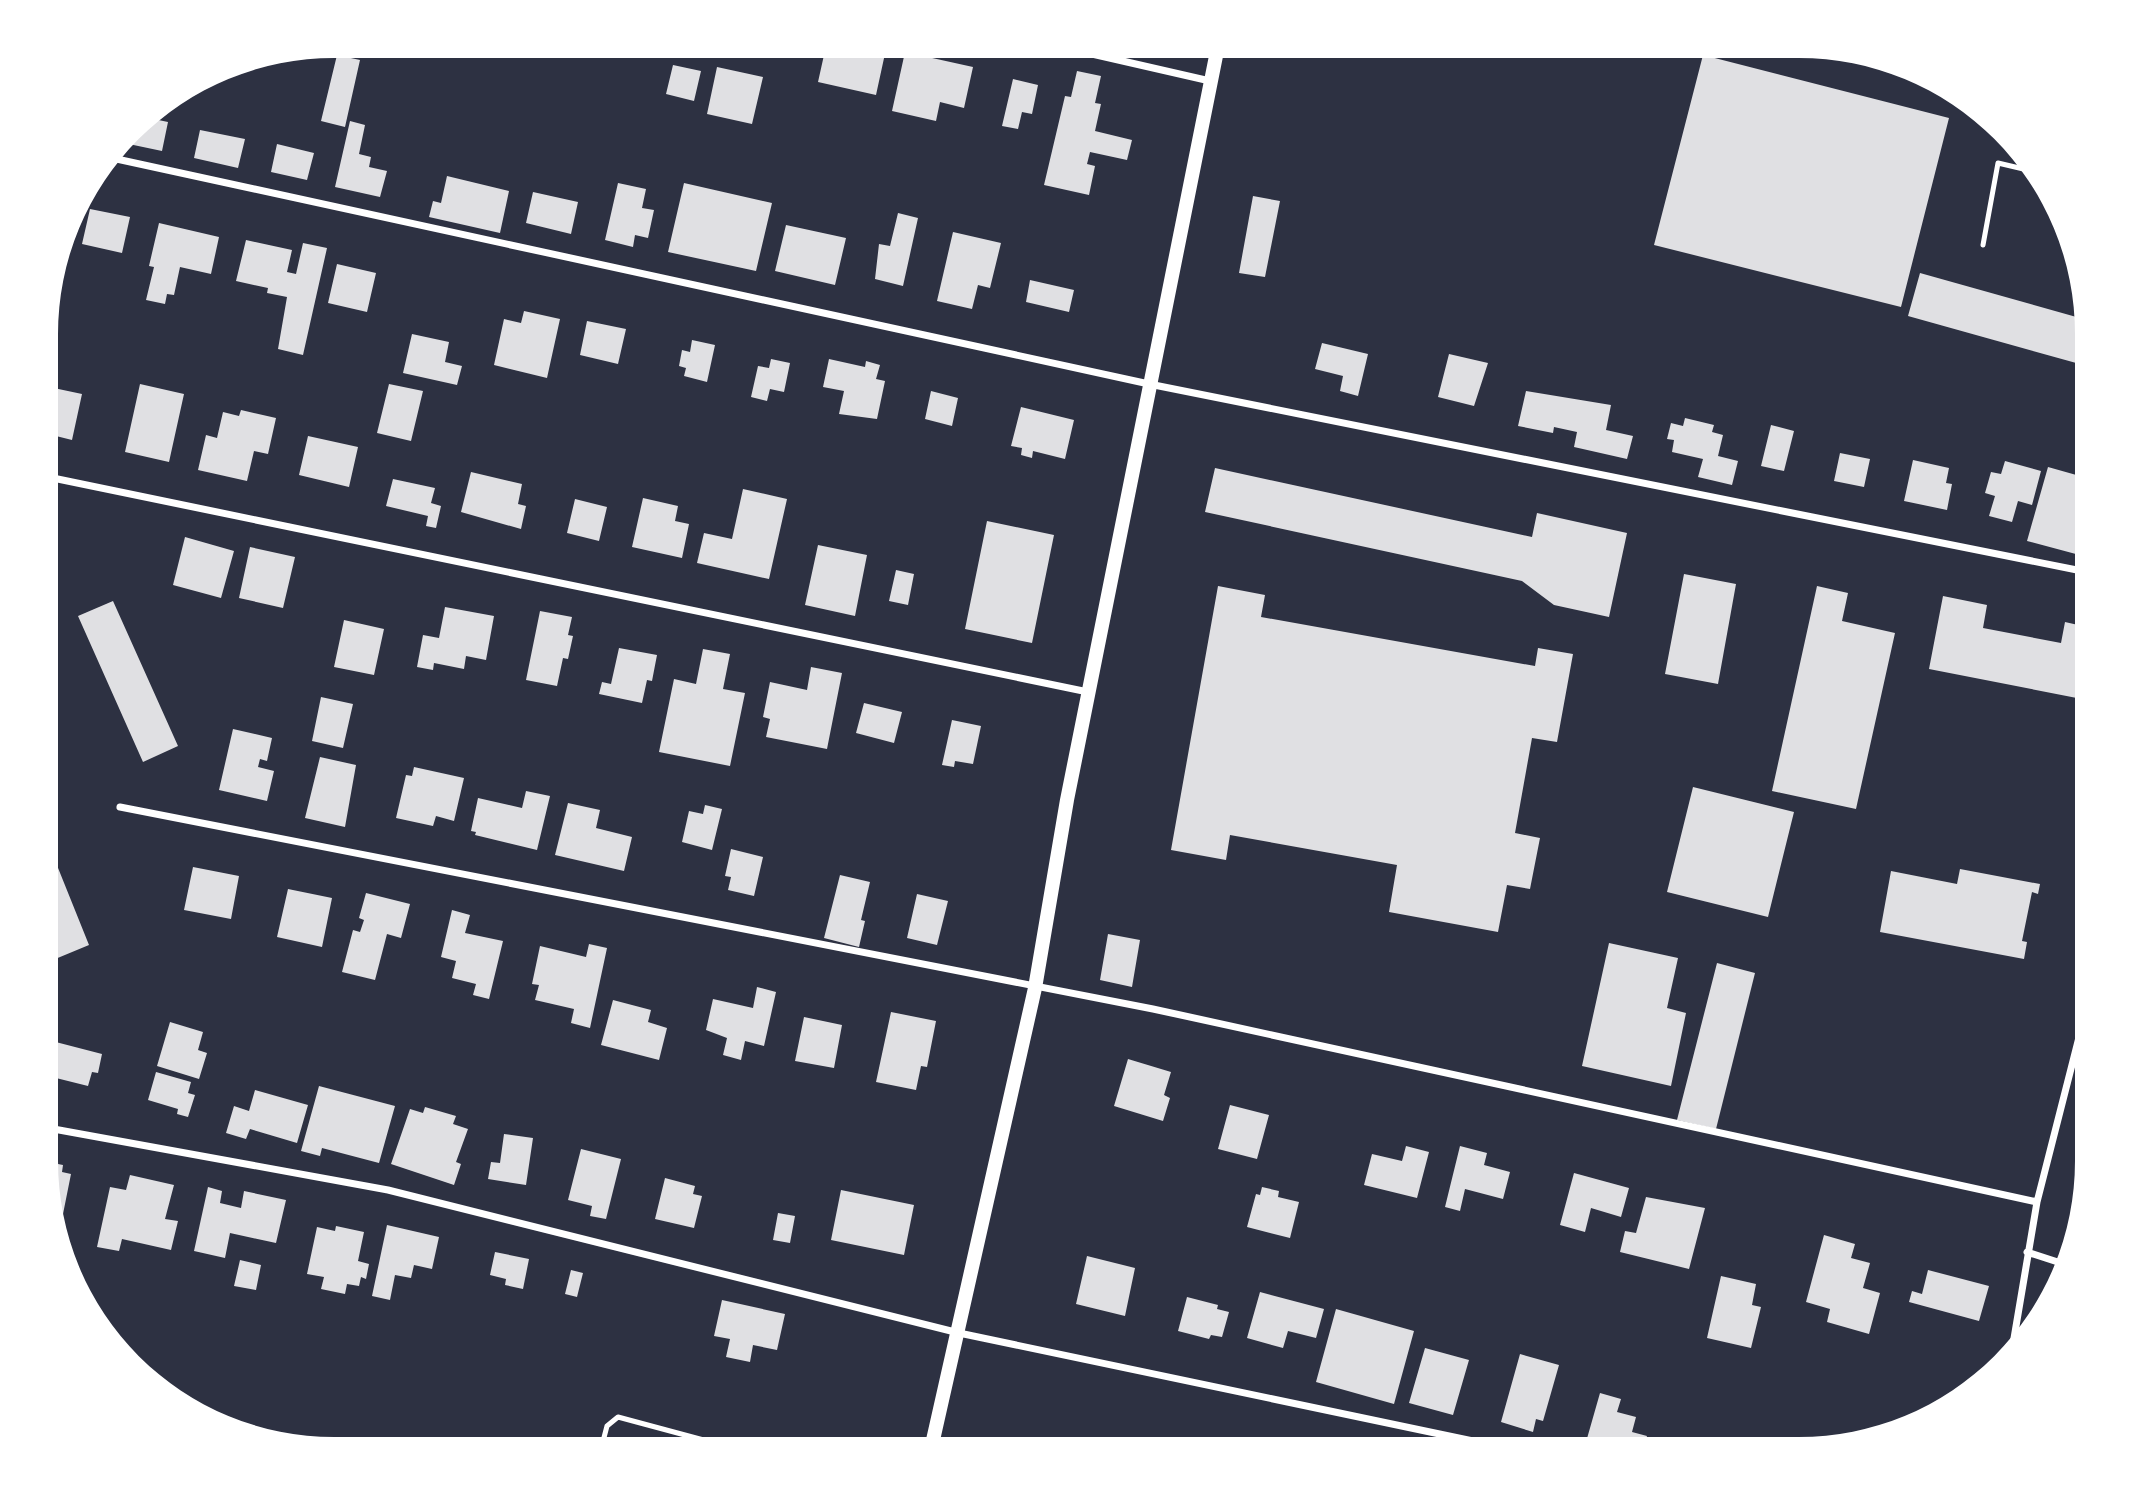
<svg xmlns="http://www.w3.org/2000/svg" width="2133" height="1495" viewBox="0 0 2133 1495" font-family="'IBM Plex Sans',sans-serif">
<style>
.building{fill:#e0e0e3}
.lines{fill:none;stroke-linecap:round;stroke-linejoin:round}
.service{stroke:#fff;stroke-width:5}
.minor{stroke:#fff;stroke-width:7}
.secondary{stroke:#fff;stroke-width:14}
</style>
<rect width="100%" height="100%" fill="#2d3142"/>
<path class="building" d="M826 46H870L886 49 876 95 818 82Z
M1552 46H1582L1581 54Z
M905 52 973 67 964 108 940 102 936 121 892 111Z
M337 55 360 60 345 127 321 121Z
M1703 55 1949 118 1901 307 1654 245Z
M673 65 701 71 694 101 666 94Z
M717 67 763 77 752 124 707 114Z
M1077 71 1101 76 1095 103 1101 104 1095 131 1132 140 1127 160 1090 152 1087 164 1095 166 1089 195 1044 185 1065 96 1071 97Z
M1013 79 1038 85 1032 114 1022 112 1018 129 1002 126Z
M144 117 168 122 162 151 124 143Z
M350 121 365 125 359 154 371 157 369 167 387 171 380 197 335 187Z
M200 130 245 139 238 168 194 158Z
M277 144 314 153 307 180 271 172Z
M447 176 509 191 500 233 429 217 433 201 441 203Z
M618 183 646 189 642 208 654 210 648 238 635 235 633 247 605 240Z
M684 183 772 203 756 271 668 252Z
M533 192 578 202 571 234 526 223Z
M1253 196 1280 201 1265 277 1239 273Z
M90 209 130 217 122 253 82 244Z
M898 213 918 218 903 286 875 279 879 244 890 246Z
M159 223 219 237 211 274 180 267 174 295 167 294 165 304 146 300 154 267 149 266Z
M786 225 846 238 835 285 775 271Z
M953 232 1001 243 990 288 978 285 972 309 937 301Z
M246 240 292 250 287 272 296 274 303 243 327 248 303 355 278 349 287 297 267 293 268 288 236 281Z
M337 264 376 273 367 312 328 303Z
M1920 273 2087 320V366L1908 316Z
M1030 280 1074 290 1069 312 1026 302Z
M524 311 560 319 547 378 494 365 504 319 521 323Z
M587 321 626 329 618 364 580 355Z
M412 334 449 342 445 362 462 366 457 385 403 373Z
M692 340 715 345 707 382 684 376 686 368 679 366 682 350 690 352Z
M1322 343 1368 354 1358 396 1340 391 1343 376 1315 369Z
M1449 354 1488 363 1474 406 1438 397Z
M771 359 790 363 784 392 770 389 767 401 751 397 758 366 769 368Z
M829 359 865 367 866 361 880 365 876 379 885 381 877 419 839 414 844 391 823 387Z
M140 384 184 394 169 462 125 452Z
M389 384 423 391 411 441 377 433Z
M49 387 82 394 72 440 48 434Z
M931 391 958 398 952 426 925 419Z
M1526 391 1611 405 1606 430 1633 436 1627 459 1574 447 1577 432 1554 427 1553 433 1518 426Z
M1021 407 1074 420 1065 459 1033 451 1032 458 1021 455 1022 448 1011 446Z
M241 410 276 418 268 454 254 451 247 481 198 470 206 435 217 438 223 412 239 416Z
M1685 418 1714 425 1712 432 1723 435 1718 456 1738 461 1732 485 1698 477 1703 459 1672 452 1674 440 1667 439 1671 423 1683 426Z
M1771 425 1794 431 1784 471 1761 466Z
M308 436 358 447 349 487 299 475Z
M1840 453 1870 459 1864 487 1834 481Z
M1913 460 1949 468 1946 483 1952 484 1947 510 1904 501Z
M2005 461 2041 471 2032 505 2018 501 2012 522 1989 516 1995 496 1985 493 1991 472 2001 474Z
M2048 467 2087 478V557L2027 541Z
M1215 468 1532 537 1537 513 1627 533 1609 617 1554 605 1522 581 1205 512Z
M471 472 522 484 518 504 526 506 521 529 461 512Z
M393 479 435 488 431 503 441 506 436 528 426 526 428 516 386 506Z
M743 489 787 499 769 579 697 563 704 533 732 539Z
M643 498 678 506 675 521 689 524 682 558 632 547Z
M575 499 607 507 599 541 567 533Z
M987 521 1054 535 1032 643 965 629Z
M185 537 234 551 221 598 173 585Z
M818 545 867 555 855 616 805 605Z
M250 547 295 557 283 608 239 598Z
M896 570 914 574 908 605 889 601Z
M1684 574 1736 584 1718 684 1665 674Z
M1218 586 1265 595 1261 617 1535 666 1538 648 1573 654 1557 742 1532 738 1515 833 1540 838 1530 889 1507 885 1498 932 1389 912 1397 865 1230 835 1226 860 1171 850Z
M1817 586 1848 593 1842 621 1895 633 1856 809 1772 791Z
M1943 596 1987 605 1983 628 2061 643 2065 622 2087 627V700L1929 669Z
M113 601 178 746 143 762 78 616Z
M445 607 494 616 486 660 466 656 464 669 434 663 433 670 417 667 423 635 439 638Z
M540 611 572 617 568 635 573 636 568 659 563 658 557 686 526 680Z
M344 620 384 629 374 675 334 667Z
M619 648 657 655 652 681 647 680 642 703 599 694 602 682 611 684Z
M703 649 730 654 723 689 745 693 730 766 659 752 674 679 696 684Z
M811 667 842 673 827 749 766 737 770 719 763 717 770 682 807 690Z
M321 697 353 704 343 748 312 741Z
M864 703 902 712 894 743 856 733Z
M952 720 981 726 973 764 955 761 954 767 942 765Z
M233 729 272 738 267 761 260 759 258 767 274 771 267 801 219 790Z
M320 757 356 765 345 827 305 818Z
M414 767 464 778 454 821 436 816 433 826 396 818 406 775 412 776Z
M1693 787 1794 812 1768 917 1667 892Z
M526 791 550 796 537 850 475 835 476 832 471 831 478 798 522 808Z
M568 803 600 810 596 828 632 837 624 871 555 855Z
M705 805 722 809 712 850 682 842 689 811 703 814Z
M48 843 89 945 48 962Z
M731 849 763 857 754 896 728 890 731 877 725 876Z
M193 867 239 876 231 919 184 910Z
M1960 869 2040 884 2038 894 2032 892 2022 941 2027 942 2024 959 1880 932 1891 871 1957 884Z
M840 875 870 882 861 920 865 921 859 947 824 938Z
M288 889 332 898 322 947 277 937Z
M366 893 410 904 401 938 387 934 375 980 342 972 353 930 360 932 364 920 359 918Z
M917 894 948 901 937 945 907 938Z
M452 910 470 915 465 933 503 941 489 999 473 995 476 984 452 978 456 961 441 957Z
M1108 934 1140 940 1132 987 1100 980Z
M1609 943 1678 958 1667 1008 1686 1013 1671 1086 1582 1066Z
M589 944 607 948 590 1028 571 1023 574 1009 535 1000 539 985 532 984 540 946 586 957Z
M1717 963 1755 973 1716 1129 1677 1120Z
M757 987 776 992 764 1046 745 1041 741 1060 723 1055 727 1038 706 1030 713 999 753 1008Z
M613 1000 651 1010 648 1022 667 1028 659 1060 601 1045Z
M891 1012 936 1021 927 1067 921 1066 916 1090 876 1082Z
M804 1017 842 1025 834 1068 795 1061Z
M170 1022 203 1032 198 1050 207 1053 199 1079 157 1066Z
M48 1040 102 1054 98 1073 92 1072 88 1086 48 1076Z
M1128 1059 1171 1072 1164 1095 1170 1098 1163 1121 1114 1106Z
M156 1072 191 1082 188 1093 195 1095 188 1117 177 1114 178 1109 148 1100Z
M319 1086 395 1106 379 1163 322 1148 320 1156 301 1151Z
M255 1090 308 1105 297 1143 250 1129 246 1139 226 1133 234 1106 249 1111Z
M1230 1105 1269 1115 1257 1159 1218 1149Z
M425 1107 456 1116 453 1124 468 1129 456 1162 461 1164 454 1185 391 1164 410 1109 423 1113Z
M504 1134 533 1138 526 1185 488 1179 491 1162 500 1163Z
M1406 1146 1429 1152 1417 1198 1364 1185 1372 1154 1402 1161Z
M1460 1146 1487 1153 1484 1165 1510 1172 1503 1199 1465 1189 1460 1211 1445 1207Z
M581 1149 621 1159 606 1219 590 1216 592 1206 568 1200Z
M48 1162 63 1165 62 1172 71 1174 63 1214 52 1211 48 1199Z
M1574 1173 1629 1188 1621 1217 1591 1208 1585 1232 1560 1225Z
M130 1175 174 1185 165 1219 178 1221 171 1250 122 1239 119 1251 97 1247 110 1187 126 1190Z
M665 1178 695 1186 693 1194 702 1196 694 1228 655 1219Z
M208 1187 222 1191 220 1203 241 1208 244 1191 286 1200 276 1243 230 1233 225 1258 194 1251Z
M1262 1187 1279 1191 1278 1197 1299 1202 1290 1238 1247 1227 1256 1194 1260 1195Z
M841 1190 914 1205 904 1255 831 1240Z
M1646 1197 1705 1208 1689 1269 1620 1252 1625 1231 1636 1233Z
M778 1213 795 1216 790 1243 773 1240Z
M387 1225 439 1237 432 1269 414 1265 411 1278 395 1275 390 1300 372 1296Z
M336 1226 364 1232 358 1261 369 1264 366 1279 361 1277 359 1286 347 1284 345 1294 321 1289 324 1277 307 1274 317 1227 335 1231Z
M1824 1235 1855 1244 1851 1258 1870 1263 1863 1288 1880 1293 1869 1334 1827 1322 1830 1309 1806 1302Z
M495 1252 529 1259 523 1289 505 1285 506 1279 490 1275Z
M1087 1256 1135 1268 1125 1316 1076 1304Z
M240 1260 261 1265 256 1290 234 1286Z
M571 1270 583 1273 577 1297 565 1294Z
M1928 1270 1989 1286 1979 1321 1909 1302 1912 1291 1922 1294Z
M1721 1276 1756 1284 1752 1305 1761 1307 1751 1348 1707 1338Z
M1260 1292 1324 1309 1316 1338 1288 1331 1283 1348 1247 1338Z
M1187 1297 1218 1305 1217 1309 1229 1312 1222 1337 1211 1335 1209 1339 1178 1331Z
M722 1300 785 1314 777 1350 753 1345 750 1362 726 1357 730 1339 714 1336Z
M1336 1309 1414 1331 1394 1404 1316 1382Z
M1425 1348 1469 1360 1453 1415 1409 1403Z
M1520 1354 1559 1365 1543 1421 1536 1419 1533 1432 1501 1422Z
M1600 1393 1621 1399 1617 1412 1636 1417 1632 1432 1647 1436 1643 1449H1584Z"/>
<g class="lines">
<path class="service" d="M1620 54 1622 46
M1983 245 1998 163 2032 171
M601 1449 607 1426 618 1417 737 1449"/>
<path class="minor" d="M1057 46 1210 81
M112 158 1149 384 2087 572
M48 477 1088 692
M120 807 1153 1009 2037 1202
M48 1128 388 1190 959 1333 1511 1449
M2027 1252 2067 1265
M2012 1350 2037 1202 2087 1006"/>
<path class="secondary" d="M931 1449 1035 988 1067 800 1218 46"/>
</g>
<path d="M0 0H2133V1495H0ZM334 58H1799A276 276 0 0 1 2075 334V1161A276 276 0 0 1 1799 1437H334A276 276 0 0 1 58 1161V334A276 276 0 0 1 334 58Z" fill="#fff" fill-rule="evenodd"/>
</svg>
